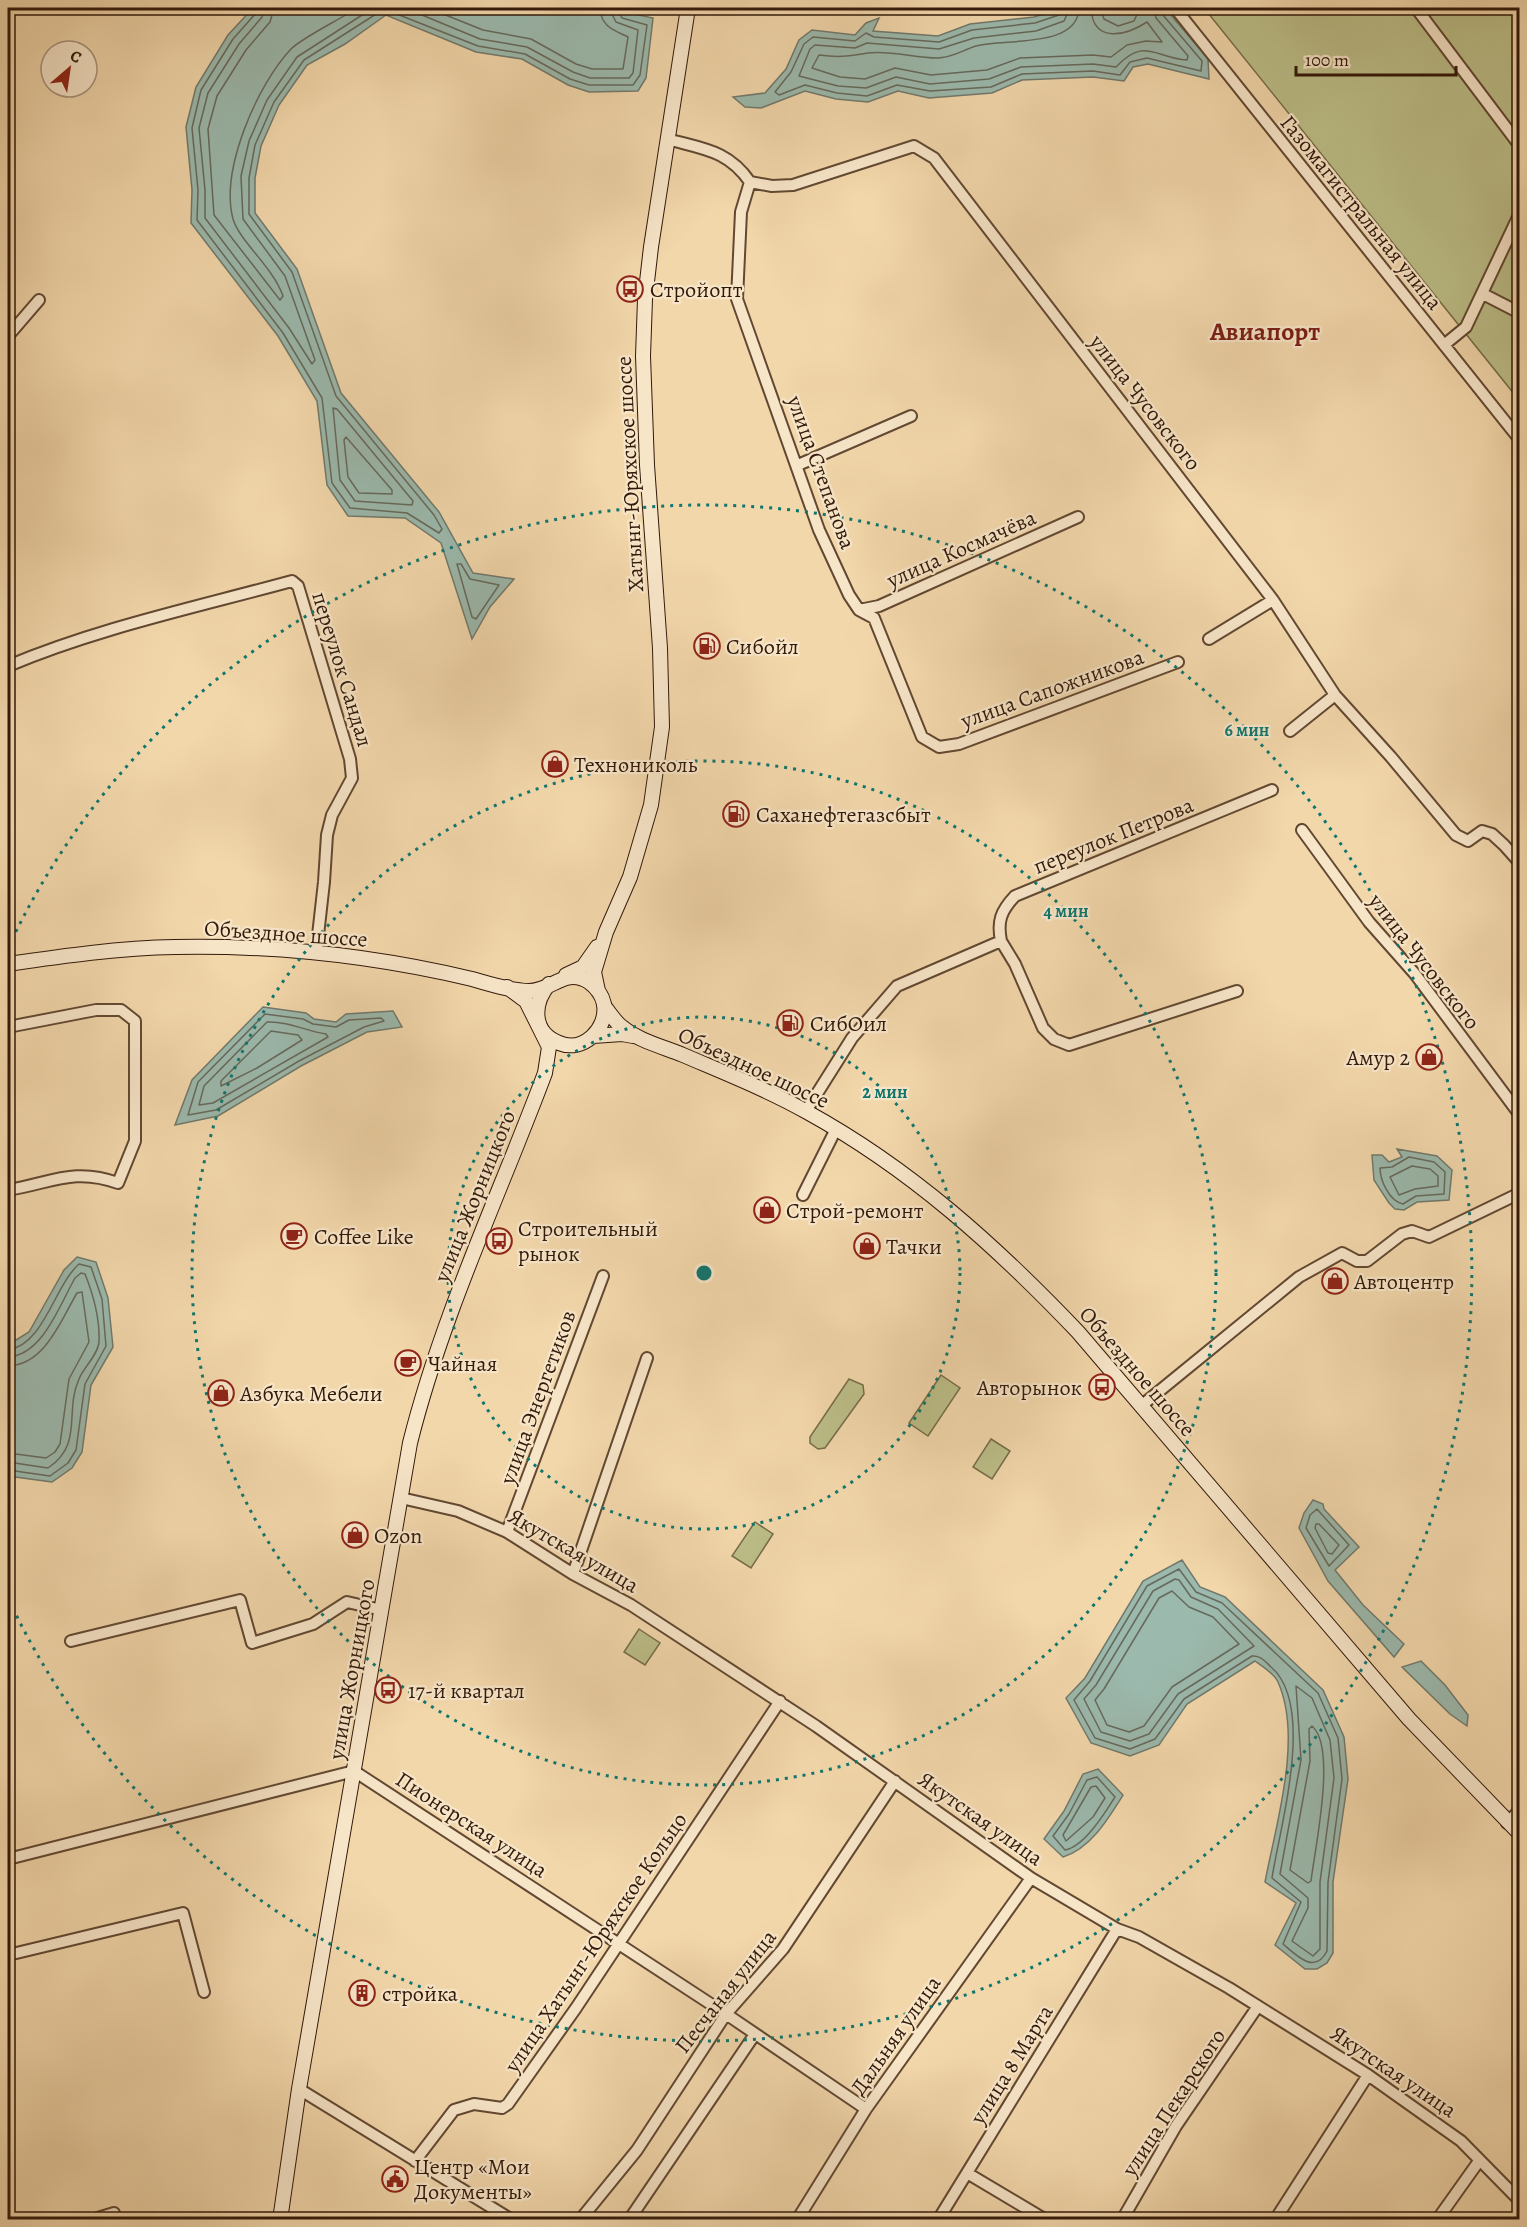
<svg xmlns="http://www.w3.org/2000/svg" width="1527" height="2227" viewBox="0 0 1527 2227" font-family="Alegreya,serif">
<style>
.green{fill:#bcbe88;stroke:#776c49;stroke-width:1.5}
.water{fill:#9bb9ad;stroke:#71796c;stroke-width:1.5}
.lines{fill:none;stroke-linecap:round;stroke-linejoin:round}
.shore{stroke:#66695c;stroke-width:1.5}
.minor-casing{stroke:#624832;stroke-width:14}
.secondary-casing{stroke:#32190a;stroke-width:16}
.minor{stroke:#f7e5c8;stroke-width:10}
.secondary{stroke:#f7e5c8;stroke-width:14}
.ring{fill:none;stroke:#0f766e;stroke-width:3;stroke-dasharray:3 6}
.labels{text-anchor:middle;stroke-width:4.5;stroke-linejoin:round;paint-order:stroke}
.street-label{font-size:22px;fill:#32190a;stroke:#f7e5c8}
.poi-label{font-size:22px;fill:#32190a;stroke:#f7e5c8;text-anchor:start}
.quarter-label{font-size:26px;font-weight:bold;fill:#7a1f14;stroke:#f7e5c8}
.centre{fill:#0f766e;stroke:#f7e5c8;stroke-width:3}
.ring-label{font-size:18px;text-anchor:middle;font-weight:bold;fill:#0f766e;stroke:#f7e5c8;stroke-width:4.5;stroke-linejoin:round;paint-order:stroke}
</style>
<rect width="100%" height="100%" fill="#f2d7ab"/>
<filter id="stains"><feTurbulence type="fractalNoise" baseFrequency=".00333" numOctaves="4"/><feColorMatrix values="0 0 0 0 .2 0 0 0 0 .09 0 0 0 0 .02 0 0 0 .5 -.17"/></filter>
<radialGradient id="worn" r=".72"><stop offset=".6" stop-color="#630" stop-opacity="0"/><stop offset="1" stop-color="#630" stop-opacity=".3"/></radialGradient>
<path class="green" d="M1204 8H1519V400Z
M941 1375 960 1388 928 1436 909 1423Z
M849 1379 863 1385 864 1394 825 1448 818 1449 810 1443V1437Z
M991 1439 1010 1451 992 1479 973 1467Z
M755 1522 773 1534 751 1568 732 1556Z
M639 1629 660 1643 645 1665 624 1652Z"/>
<path class="water" d="M253 8H621L625 12 653 18 646 78 638 91 589 92 568 85 522 59 476 52 386 15 345 44 307 65 279 105 261 146 255 178V213L297 269 341 393 439 512 473 573 514 579 490 607 472 639 441 543 405 518 348 516 327 485 317 401 278 336 191 223 192 190 186 127 196 87 228 35Z
M1065 8H1109L1118 12 1137 8H1165L1208 59 1209 79 1148 64 1133 67 1124 81 1093 77 1022 80 992 93 929 98 898 91 868 102 836 99 805 91 761 108 745 107 733 97 765 93 786 69 799 40 812 30 855 35 866 23 879 18 873 31 938 36 970 24 1034 17Z
M263 1007 306 1013 314 1019 336 1022 346 1014 393 1011 402 1027 367 1032 301 1066 218 1116 175 1125 192 1080Z
M1397 1149 1437 1156 1452 1170 1449 1200 1417 1202 1404 1210 1395 1209 1389 1203 1374 1180 1372 1155H1382L1389 1162 1402 1157Z
M77 1257 96 1262 108 1298 113 1347 91 1385 82 1452 72 1468 52 1482 8 1476V1345L29 1332 64 1270Z
M1313 1500 1323 1504 1324 1509 1359 1547 1335 1570 1363 1605 1404 1644 1394 1657 1328 1581 1299 1528 1304 1513Z
M1182 1560 1200 1587 1225 1597 1323 1690 1344 1737 1348 1779 1333 1882V1953L1327 1963 1317 1969H1305L1275 1945 1296 1903 1265 1882C1276 1824 1303 1738 1278 1682 1275 1674 1262 1666 1255 1661L1187 1704 1159 1745 1130 1756 1091 1743 1066 1698 1085 1678 1143 1581Z
M1421 1661 1445 1685 1468 1715 1467 1726 1450 1714 1402 1667Z
M1098 1769 1123 1795C1108 1819 1091 1848 1063 1857L1044 1839 1064 1811 1083 1774Z"/>
<g class="lines">
<path class="shore" d="M257 8 256 13 233 39 201 90 192 128 198 190 197 220 283 333 322 398 332 483 350 508 407 513 439 533 442 529 434 515 336 396 292 272 249 214V178L255 145 274 102 304 60 384 9 478 46 525 54 570 79 589 85H633L640 75 647 25 622 18 617 8
M265 8 262 17 239 44 208 93 199 128 205 190V218L289 328 312 364 315 360 285 276 243 219 241 176 249 141 267 100 297 57 373 8
M274 8 270 22 246 50 217 96 208 129 214 215 280 300 283 296C273 267 240 242 233 219 220 170 257 85 291 49 303 37 341 19 357 8
M405 8 480 39 527 47 573 72 590 78H629L633 73 638 30 616 22 609 8
M428 8 483 30 531 39 576 64 592 69H623L628 37C614 30 601 27 600 8
M1063 8 1059 15 1035 23 972 30 939 42 874 37 866 33 855 41 813 37 804 44 791 72 775 92 779 95 805 85 837 93 867 96 897 85 930 91 991 87 1022 74 1093 71 1120 75 1130 62 1147 58 1201 71 1202 61 1162 14 1161 8
M1070 8 1064 21 1036 31 974 38 939 49 867 43 855 48 815 45 810 49 799 76 838 86 866 88 896 77 930 84 989 79 1021 67 1093 64 1116 67C1145 36 1155 58 1187 60L1188 56 1156 18 1154 8
M1079 8C1078 49 1004 38 976 46 963 50 952 58 937 58 915 58 890 50 868 53 849 56 840 58 819 55L812 68 840 77 865 79 895 68 931 75 987 70 1020 58 1093 55 1111 57 1127 45 1146 41 1162 42 1147 22C1127 35 1093 45 1091 8
M1100 8 1104 19 1118 26 1134 21 1140 8
M333 408 337 409 413 501 412 505 355 501 340 480Z
M346 437 392 490V494L359 493 348 477 344 440Z
M457 564H461L470 579 499 585 476 619 472 617Z
M265 1014 303 1019 313 1024 336 1027 349 1020 381 1018 384 1021 364 1027 299 1061 216 1110 188 1115 198 1082Z
M267 1022C288 1021 306 1031 326 1034L328 1037 213 1103 199 1105 204 1086Z
M271 1031 298 1035 302 1040 257 1068 221 1086V1081Z
M1409 1157 1434 1162 1445 1172 1444 1194 1416 1196 1403 1204C1389 1201 1380 1180 1380 1168L1392 1167Z
M1412 1166 1430 1169 1438 1176V1186L1415 1189 1399 1195 1390 1177Z
M8 1350C44 1345 54 1286 79 1264L91 1267 102 1299 106 1346 85 1384 76 1450 68 1463 50 1476 8 1470
M8 1357C43 1355 60 1304 75 1278L81 1273 85 1274C93 1294 100 1320 99 1342 98 1355 83 1368 79 1379 64 1412 84 1444 48 1468L8 1462
M8 1366C45 1365 61 1320 77 1293L82 1292 89 1342 69 1379 60 1444 55 1452 46 1458 8 1453
M1317 1509 1349 1545 1329 1566 1306 1528 1310 1515Z
M1316 1524H1319L1339 1545 1332 1554 1328 1553 1315 1528Z
M1179 1569 1196 1592 1222 1603 1318 1693 1338 1738 1342 1779 1328 1882 1327 1951C1315 1975 1297 1956 1283 1944L1301 1902 1272 1878C1280 1826 1316 1705 1271 1667 1265 1661 1260 1655 1252 1656L1184 1699 1155 1739 1130 1749 1095 1738 1074 1700 1090 1681 1147 1586Z
M1175 1579 1179 1580 1191 1597 1218 1609 1254 1646 1178 1694 1149 1734 1130 1741 1101 1732 1084 1699 1096 1685 1153 1591Z
M1172 1591 1189 1607 1213 1617 1239 1644 1172 1687 1144 1726 1129 1732 1107 1725 1095 1700 1104 1689 1159 1598Z
M1296 1686 1312 1698 1330 1740 1334 1778 1320 1882V1949L1313 1956 1292 1941 1308 1908V1898L1280 1874 1301 1760Z
M1312 1726C1337 1747 1315 1848 1311 1881L1308 1883 1290 1870 1310 1761 1309 1729Z
M1097 1777 1115 1797C1105 1813 1084 1847 1065 1850L1053 1836 1069 1814 1087 1780Z
M1096 1786 1105 1798 1093 1817 1066 1841 1063 1835 1091 1787Z"/>
<g class="minor-casing">
<path id="minor" d="M1175 8 1520 440
M1416 8 1520 146
M667 139C703 149 728 150 750 182L772 186 793 185 914 146 934 158 1273 600 1335 695 1391 757 1456 835 1468 841 1482 831 1492 834 1504 845 1520 863
M750 182 741 212 737 299 819 530 849 595 859 610 874 618 922 737 939 747 959 744 1178 662
M1483 294 1520 313
M8 336 39 300
M1444 345 1466 327 1520 213
M798 465 911 416
M859 610 879 606 1078 517
M1209 639 1273 600
M8 666C98 628 197 607 292 581L298 586 350 759 352 778 332 815 327 835 324 882 316 953
M1290 731 1335 695
M1302 830 1369 922 1415 974 1520 1115
M1001 941C997 921 1001 911 1015 896L1272 790
M8 1027 96 1010H121L135 1021V1141L118 1183C74 1167 51 1183 8 1190
M806 1111 852 1038 897 986 1001 941 1015 964 1043 1028 1054 1039 1069 1045 1237 991
M803 1195 836 1129
M1141 1406 1299 1277 1342 1253 1357 1261H1367L1402 1234 1412 1231 1429 1237 1520 1193
M401 1498 458 1511 507 1532 573 1574 631 1605 816 1726 1031 1878 1117 1929 1139 1937 1229 1988 1368 2075 1461 2141 1520 2201
M507 1532 603 1276
M573 1574 647 1358
M71 1641 240 1600 252 1643 313 1624 347 1602 382 1610
M1507 1823 1520 1810
M8 1859 354 1771 726 2014 866 2109
M8 1955 183 1913 204 1992
M299 2089 512 2220
M415 2161 454 2110 474 2104 502 2108 508 2104 576 2008 780 1701
M967 2173 1046 2220
M91 2220 114 2213
M580 2220 637 2150 726 2014 783 1949 895 1781
M629 2220 755 2034
M797 2220 866 2109 1031 1878
M938 2220 1117 1929
M1122 2220 1176 2126 1258 2006
M1275 2220 1368 2075
M1437 2220 1479 2161"/>
</g>
<g class="secondary-casing">
<path id="secondary" d="M8 964C63 956 119 948 175 947 274 945 375 956 472 979 490 984 511 991 529 991 552 991 565 967 589 982 596 987 602 995 604 1004 608 1029 583 1053 559 1043 531 1032 533 1003 549 984
M566 975 583 967 597 947
M598 991 594 972 606 932 630 877 651 805 662 727 660 648 647 465 643 356 645 299 651 247 688 8
M604 1006C610 1013 615 1022 622 1027 639 1041 664 1047 683 1055 725 1073 768 1090 807 1112 911 1169 997 1247 1078 1332L1409 1719 1520 1834
M593 1036 622 1034 633 1036
M280 2220 299 2089 410 1443C442 1315 499 1196 545 1073L549 1047 526 1001 507 987"/>
</g>
<use href="#minor" class="minor"/>
<use href="#secondary" class="secondary"/>
</g>
<g class="ring">
<circle cx="704" cy="1273" r="256"/>
<circle cx="704" cy="1273" r="512"/>
<path d="M8 948A768 768 0 1 1 8 1598"/>
</g>
<defs>
<g id="bus-ring" transform="scale(1.35)"><circle r="9.5" fill="#f7e5c8" stroke="#8f2418" stroke-width="1.5"/><path d="M-5-6H5V4H4V6H2V4H-2V6H-4V4H-5ZM-3.5-4V0h7V-4ZM-3.5 1.2v1.5H-2V1.2ZM2 1.2v1.5H3.5V1.2Z" fill="#8f2418"/></g>
<g id="fuel-ring" transform="scale(1.35)"><circle r="9.5" fill="#f7e5c8" stroke="#8f2418" stroke-width="1.5"/><path d="M-5.5-6h7V0h2V4h1.3V-2.5L3-4.5l.8-.8L6-3V5H2.5V1h-1V6h-7ZM-4.2-4.7v3.2H.2V-4.7Z" fill="#8f2418"/></g>
<g id="shop-ring" transform="scale(1.35)"><circle r="9.5" fill="#f7e5c8" stroke="#8f2418" stroke-width="1.5"/><path d="M-5-2.5h2.3a2.7 3.5 0 0 1 5.4 0H5L5.5 6h-11ZM-1.5-2.5h3a1.5 2.3 0 0 0-3 0Z" fill="#8f2418"/></g>
<g id="cafe-ring" transform="scale(1.35)"><circle r="9.5" fill="#f7e5c8" stroke="#8f2418" stroke-width="1.5"/><path d="M-5.5-4.5H6V0H3Q3 3.5 0 3.5H-2.5Q-5.5 3.5-5.5 0ZM3-3.2v2h1.7v-2ZM-6 4.5H4V6H-6Z" fill="#8f2418"/></g>
<g id="building-ring" transform="scale(1.35)"><circle r="9.5" fill="#f7e5c8" stroke="#8f2418" stroke-width="1.5"/><path d="M-4-6H4V6H1V3H-1V6H-4ZM-2.5-4.3h1.7v1.8h-1.7ZM.8-4.3h1.7v1.8H.8ZM-2.5-1h1.7V.8h-1.7ZM.8-1h1.7V.8H.8Z" fill="#8f2418"/></g>
<g id="civic-ring" transform="scale(1.35)"><circle r="9.5" fill="#f7e5c8" stroke="#8f2418" stroke-width="1.5"/><path d="M-.6-6.5H3V-4.5H.6V-3L4-1V1h2V6H-6V1h2V-1L-.6-3ZM-1.2 2.5V6h2.4V2.5Z" fill="#8f2418"/></g>
</defs>
<g fill-rule="evenodd">
<use href="#bus-ring" x="630" y="289"/>
<use href="#fuel-ring" x="707" y="646"/>
<use href="#shop-ring" x="555" y="764"/>
<use href="#fuel-ring" x="736" y="814"/>
<use href="#fuel-ring" x="790" y="1023"/>
<use href="#shop-ring" x="1429" y="1057"/>
<use href="#shop-ring" x="767" y="1210"/>
<use href="#cafe-ring" x="294" y="1236"/>
<use href="#bus-ring" x="499" y="1241"/>
<use href="#shop-ring" x="867" y="1246"/>
<use href="#shop-ring" x="1335" y="1281"/>
<use href="#cafe-ring" x="408" y="1363"/>
<use href="#bus-ring" x="1102" y="1387"/>
<use href="#shop-ring" x="221" y="1393"/>
<use href="#shop-ring" x="355" y="1535"/>
<use href="#bus-ring" x="388" y="1690"/>
<use href="#building-ring" x="362" y="1993"/>
<use href="#civic-ring" x="395" y="2179"/>
</g>
<g class="labels">
<g class="street-label">
<text transform="translate(1362 212) rotate(51)" y="8">Газомагистральная улица</text>
<text transform="translate(1146 402) rotate(52)" y="8">улица Чусовского</text>
<text transform="translate(822 472) rotate(70)" y="8">улица Степанова</text>
<text transform="translate(629 474) rotate(-93)" y="8">Хатынг-Юряхское шоссе</text>
<text transform="translate(961 548) rotate(-24)" y="8">улица Космачёва</text>
<text transform="translate(343 669) rotate(73)" y="8">переулок Сандал</text>
<text transform="translate(1052 688) rotate(-20)" y="8">улица Сапожникова</text>
<text transform="translate(1113 835) rotate(-22)" y="8">переулок Петрова</text>
<text transform="translate(286 933) rotate(4)" y="8">Объездное шоссе</text>
<text transform="translate(1425 961) rotate(52)" y="8">улица Чусовского</text>
<text transform="translate(754 1067) rotate(25)" y="8">Объездное шоссе</text>
<text transform="translate(474 1196) rotate(-68)" y="8">улица Жорницкого</text>
<text transform="translate(1138 1371) rotate(49)" y="8">Объездное шоссе</text>
<text transform="translate(537 1397) rotate(-70)" y="8">улица Энергетиков</text>
<text transform="translate(574 1550) rotate(30)" y="8">Якутская улица</text>
<text transform="translate(351 1669) rotate(-80)" y="8">улица Жорницкого</text>
<text transform="translate(981 1818) rotate(35)" y="8">Якутская улица</text>
<text transform="translate(472 1824) rotate(33)" y="8">Пионерская улица</text>
<text transform="translate(595 1942) rotate(-56)" y="8">улица Хатынг-Юряхское Кольцо</text>
<text transform="translate(725 1991) rotate(-52)" y="8">Песчаная улица</text>
<text transform="translate(895 2035) rotate(-55)" y="8">Дальняя улица</text>
<text transform="translate(1011 2064) rotate(-58)" y="8">улица 8 Марта</text>
<text transform="translate(1394 2071) rotate(34)" y="8">Якутская улица</text>
<text transform="translate(1173 2102) rotate(-57)" y="8">улица Пекарского</text>
</g>
<g class="poi-label">
<text x="650" y="297">Стройопт</text>
<text x="726" y="654">Сибойл</text>
<text x="574" y="772">Технониколь</text>
<text x="756" y="822">Саханефтегазсбыт</text>
<text x="810" y="1031">СибОил</text>
<text x="1410" y="1065" text-anchor="end">Амур 2</text>
<text x="786" y="1218">Строй-ремонт</text>
<text x="518" y="1236">Строительный<tspan x="518" dy="25">рынок</tspan></text>
<text x="314" y="1244">Coffee Like</text>
<text x="886" y="1254">Тачки</text>
<text x="1354" y="1289">Автоцентр</text>
<text x="428" y="1371">Чайная</text>
<text x="1082" y="1395" text-anchor="end">Авторынок</text>
<text x="240" y="1401">Азбука Мебели</text>
<text x="374" y="1543">Ozon</text>
<text x="408" y="1698">17-й квартал</text>
<text x="382" y="2001">стройка</text>
<text x="414" y="2174">Центр «Мои<tspan x="414" dy="25">Документы»</tspan></text>
</g>
<g class="quarter-label">
<text x="1265" y="340">Авиапорт</text>
</g>
</g>
<circle cx="704" cy="1273" r="9" class="centre"/>
<g class="ring-label">
<text x="1247" y="736">6 мин</text>
<text x="1066" y="917">4 мин</text>
<text x="885" y="1098">2 мин</text>
</g>
<rect width="1527" height="2227" fill="none" stroke="#f2d7ab" stroke-width="30"/>
<rect x="9" y="9" width="1509" height="2209" fill="none" stroke="#32190a" stroke-width="3"/>
<rect x="15" y="15" width="1497" height="2197" fill="none" stroke="#32190a" stroke-width="1.5"/>
<g transform="translate(69 69) rotate(29)"><circle r="28" fill="#f7e5c8" stroke="#a8937c" stroke-width="1.5"/>
<path d="M0-4.5L10 22L0 15L-10 22Z" fill="#8f2418"/>
<text y="-9" font-size="16" font-weight="bold" text-anchor="middle" fill="#32190a">С</text>
</g>
<path d="M1296 66v9h160v-9" fill="none" stroke="#32190a" stroke-width="3"/>
<text x="1305" y="66" font-size="18" fill="#32190a" stroke="#f7e5c8" stroke-width="4.5" paint-order="stroke">100 m</text>
<rect width="100%" height="100%" filter="url(#stains)"/>
<rect width="100%" height="100%" fill="url(#worn)"/>
</svg>
